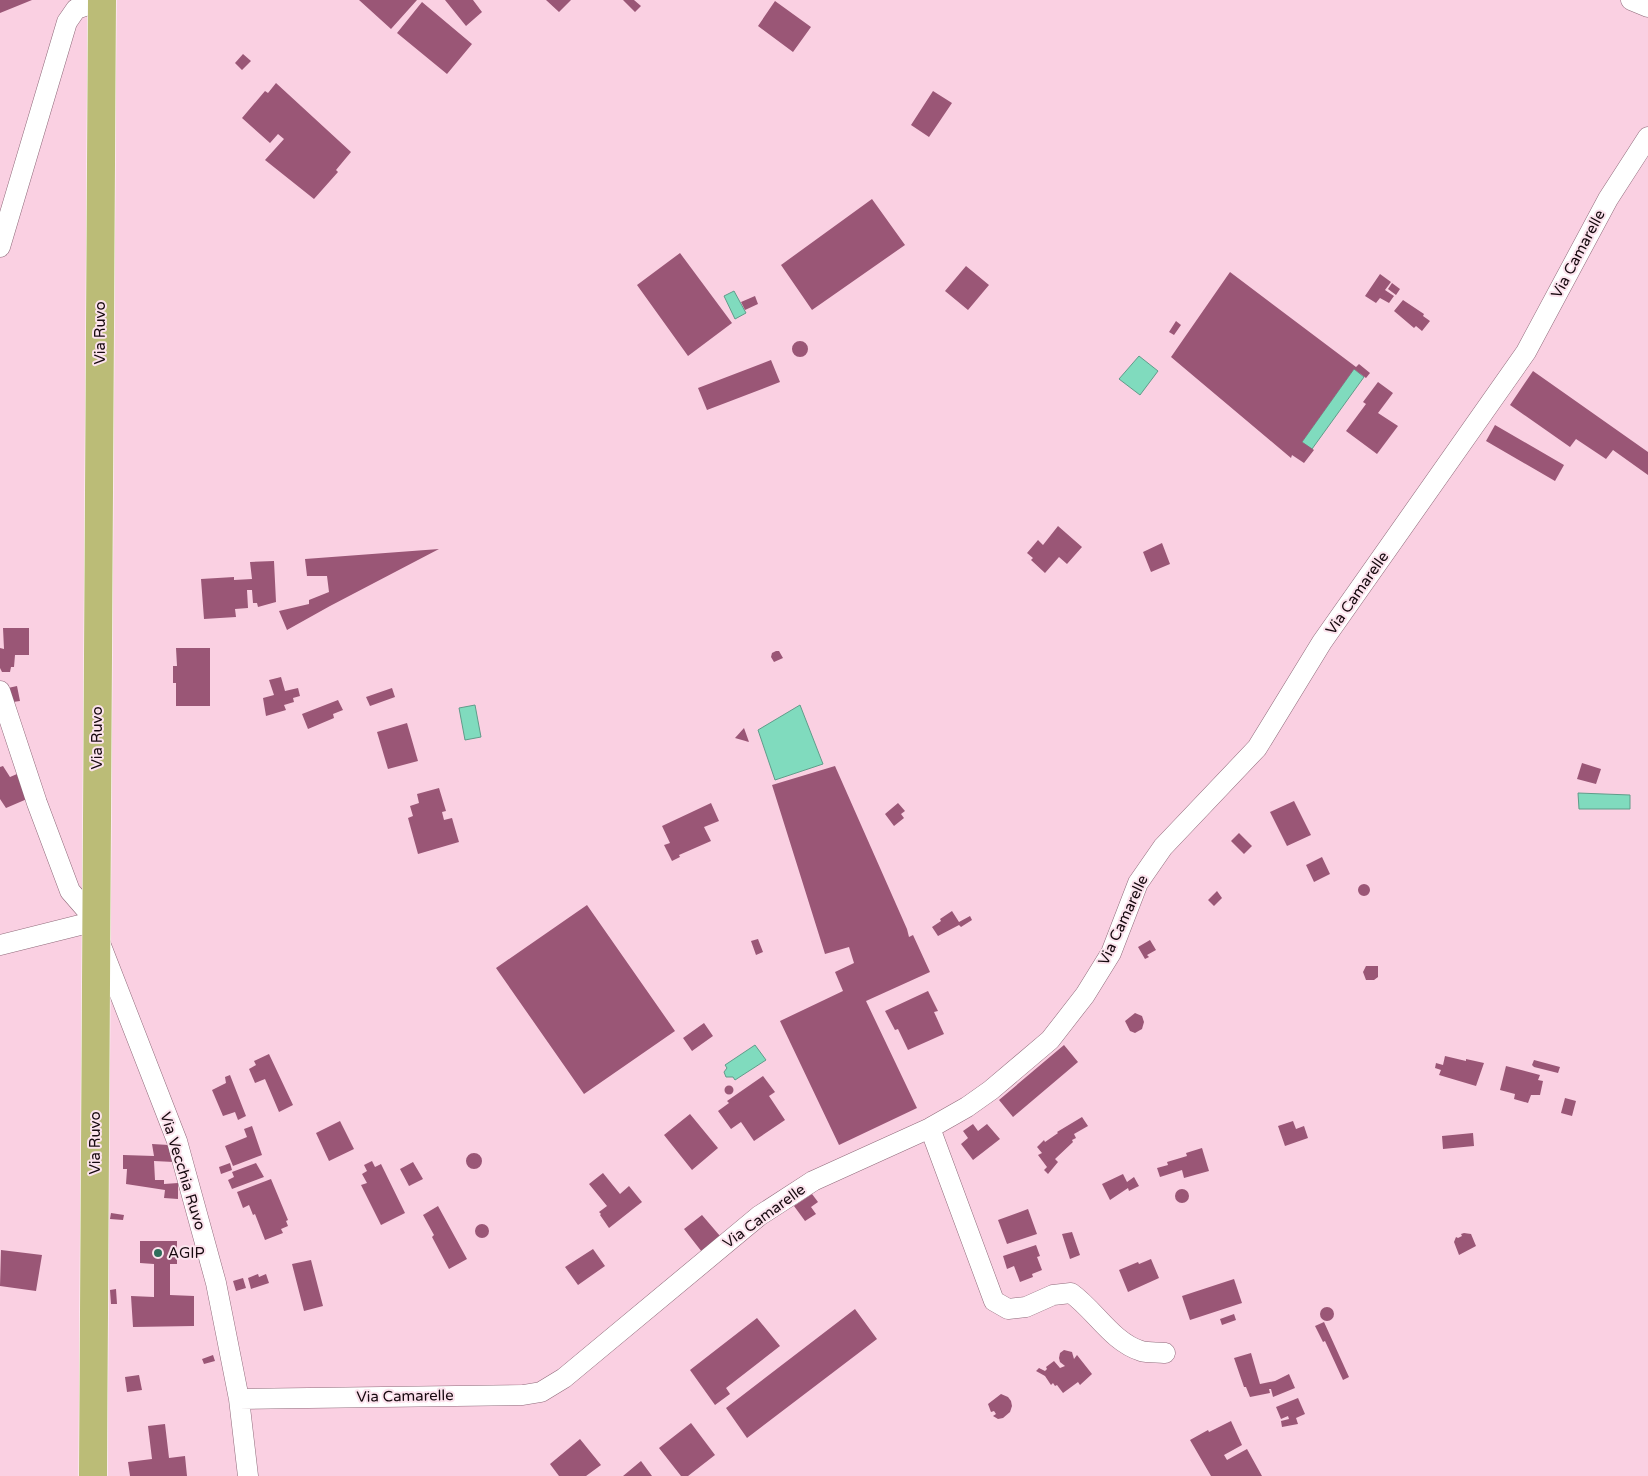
<svg xmlns="http://www.w3.org/2000/svg" width="1648" height="1476" viewBox="0 0 1648 1476" font-family="'Varela Round',sans-serif">
<style>
.water{fill:#80dbbe;stroke:#609c8a}
.building{fill:#9a5676}
.lines{fill:none;stroke-linecap:round;stroke-linejoin:round}
.street-casing{stroke:#8f6a7a;stroke-width:21}
.primary-casing{stroke:#fff;stroke-width:29}
.street{stroke:#fff;stroke-width:20}
.primary{stroke:#bbbc77;stroke-width:28}
.poi-dot{fill:#2f6e5b;stroke:#fce3ed;stroke-width:2}
.labels{text-anchor:middle;stroke-width:4;stroke-linejoin:round;paint-order:stroke}
.street-label{font-size:15px;fill:#17090f;stroke:#fce3ed}
.poi-label{font-size:15px;fill:#17090f;stroke:#fce3ed;text-anchor:start}
</style>
<rect width="100%" height="100%" fill="#fad0e2"/>
<path class="water" d="M734 291 746 313 735 319 724 296Z
M1139 356 1158 371 1140 395 1119 379Z
M1354 369 1364 377 1312 449 1302 442Z
M475 705 481 737 465 740 459 708Z
M800 705 823 764 775 780 758 730Z
M1578 793 1630 795V809H1579Z
M755 1045 766 1060 735 1080 733 1077H726L724 1072 727 1068 725 1065Z"/>
<path class="building" d="M0 0H32L0 13Z
M359 0H417L391 29Z
M445 0H473L482 12 466 26Z
M546 0H571L559 12Z
M623 0H634L641 6 635 12Z
M775 1 811 27 793 52 758 26Z
M422 2 472 44 447 74 397 33Z
M243 54 251 61 242 70 235 63Z
M276 83 351 152 336 170 338 172 314 199 265 160 284 139 278 134 270 143 242 118 265 91 268 93Z
M933 91 952 103 929 137 911 125Z
M872 199 905 245 812 310 781 265Z
M680 253 732 323 688 356 637 285Z
M966 266 989 285 968 310 945 291Z
M1230 272 1356 367 1359 364 1370 373 1366 378 1354 369 1302 442 1314 450 1304 463 1292 455 1291 458 1171 357Z
M1380 274 1391 282 1385 290 1394 296 1389 303 1380 298 1376 303 1365 296Z
M1392 283 1400 289 1396 295 1388 289Z
M755 296 758 304 745 310 741 302Z
M1403 300 1424 314 1423 316 1430 321 1422 331 1416 326 1414 328 1394 311Z
M1176 321 1181 325 1174 335 1169 332Z
M792 349a8 8 0 1 1 16 0a8 8 0 1 1-16 0Z
M771 360 780 382 707 410 698 388Z
M1533 371 1648 452V475L1613 450 1606 459 1576 439 1570 447 1510 405Z
M1378 382 1393 393 1378 413 1398 426 1377 454 1346 431 1366 404 1363 402Z
M1495 425 1564 465 1555 481 1486 441Z
M1058 526 1082 547 1067 564 1059 557 1045 573 1031 560 1033 558 1027 553 1038 540 1043 545Z
M1162 543 1170 564 1151 572 1143 552Z
M439 549 330 606 287 630 279 611 309 604V600L329 592 327 576H307L305 559Z
M274 561 276 602 258 607 257 603H253L252 590H247L248 608 235 609 236 617 204 619 201 579 234 577V580L252 579 250 562Z
M3 628H29V655H15L14 667H11L10 672H2L0 668V648L4 649Z
M176 648H210V706H176V683H173V666H177Z
M776 651H779L783 658 774 662 771 657 772 653Z
M281 677 285 691 298 688 300 696 293 698 294 702 284 705 286 710 266 716 263 698 274 695 269 680Z
M17 686 20 701 13 702 8 688Z
M392 688 395 697 370 706 366 697Z
M338 700 343 710 333 714 334 718 308 729 302 714Z
M407 723 418 761 388 769 377 732Z
M744 728 749 742 735 738Z
M1582 763 1601 769 1596 784 1577 779Z
M3 766 10 777 17 774 27 799 6 808 0 799V767Z
M835 766 907 929 909 937 913 935 930 972 866 1001 917 1108 839 1145 780 1021 843 991 835 972 854 963 849 947 825 954 772 785Z
M439 788 446 811 442 812 444 820 452 818 459 842 418 854 408 818 413 816 410 806 419 803 417 794Z
M1294 801 1311 835 1287 846 1270 812Z
M711 803 719 821 704 827 711 841 679 855 680 857 672 861 664 845 670 843 662 826Z
M898 803 905 811 901 814 904 818 894 826 885 814Z
M1239 833 1252 846 1244 854 1231 841Z
M1322 857 1330 874 1314 882 1306 865Z
M1358 890a6 6 0 1 1 12 0a6 6 0 1 1-12 0Z
M1217 891 1222 898 1214 906 1208 900Z
M587 905 675 1031 584 1094 496 968Z
M952 911 959 922 970 916 972 920 961 927 959 925 938 936 932 927 941 921 940 919Z
M758 939 763 952 756 955 751 941Z
M1150 940 1156 950 1147 955 1149 957 1145 959 1138 947Z
M1366 966H1378V977L1374 980H1366L1363 972Z
M928 991 938 1011 934 1012 944 1034 908 1050 898 1029 895 1030 885 1011Z
M1135 1013 1142 1016 1144 1022 1142 1029 1135 1033 1130 1031 1125 1021Z
M704 1023 713 1036 692 1051 683 1038Z
M1064 1045 1078 1062 1013 1117 999 1100Z
M269 1054 293 1105 279 1112 265 1079 255 1083 249 1069 256 1065 254 1061Z
M1445 1056 1466 1061V1059L1484 1063 1476 1086 1439 1075 1441 1070 1435 1068 1436 1063 1443 1065Z
M1534 1060 1560 1067 1558 1073 1534 1067 1532 1065Z
M1506 1066 1540 1075 1538 1080 1543 1081 1540 1095H1531L1528 1103 1514 1099 1515 1094 1500 1090Z
M230 1075 246 1116 238 1120 235 1112 223 1116 212 1090 226 1083 225 1077Z
M763 1076 775 1092 769 1096 785 1120 754 1141 741 1122 731 1129 718 1111 729 1103 727 1101Z
M724.5 1090a4.5 4.5 0 1 1 9 0a4.5 4.5 0 1 1-9 0Z
M1565 1098 1576 1101 1572 1116 1561 1113Z
M690 1114 718 1148 692 1170 664 1135Z
M1082 1117 1088 1126 1074 1134 1076 1138 1072 1140 1073 1142 1055 1159 1058 1162 1048 1174 1044 1170 1047 1167 1038 1155 1042 1153 1037 1147 1044 1140 1045 1142 1058 1133 1057 1132Z
M340 1121 354 1149 329 1161 316 1133Z
M1293 1121 1296 1129 1304 1126 1308 1138 1285 1146 1278 1126Z
M973 1124 978 1131 987 1124 1000 1139 973 1160 961 1144 968 1138 963 1131Z
M252 1126 262 1155 233 1166 225 1146 247 1137 244 1129Z
M1473 1133 1474 1146 1443 1149 1442 1136Z
M152 1144 169 1145 174 1162 154 1161 155 1180H164V1184L178 1183V1199L164 1198 165 1190 126 1184 127 1169H123V1155L154 1156Z
M1202 1148 1209 1171 1184 1178 1182 1170 1160 1177 1157 1168 1168 1165 1167 1162 1187 1156 1186 1153Z
M466 1161a8 8 0 1 1 16 0a8 8 0 1 1-16 0Z
M372 1161 375 1167 381 1164 405 1213 381 1225 361 1185 367 1183 362 1174 367 1171 364 1165Z
M413 1162 423 1179 409 1186 400 1169Z
M230 1163 232 1170 221 1174 219 1167Z
M256 1163 264 1177 232 1189 228 1180 234 1177 232 1172Z
M603 1173 620 1194 629 1186 642 1202 609 1228 600 1215 601 1214 599 1212 607 1206 589 1184Z
M1123 1174 1127 1182 1134 1177 1139 1186 1129 1191 1128 1188 1110 1200 1102 1184Z
M271 1179 288 1220 286 1221 288 1226 281 1229 283 1233 265 1240 255 1214 253 1215 249 1205 243 1208 237 1192Z
M1175 1196a7 7 0 1 1 14 0a7 7 0 1 1-14 0Z
M812 1194 818 1202 811 1207 816 1214 805 1221 794 1206Z
M438 1206 467 1259 449 1269 432 1237 434 1235 423 1215Z
M1028 1209 1037 1234 1007 1244 998 1220Z
M111 1213 124 1215 123 1220 110 1219Z
M702 1215 720 1236 702 1252 684 1229Z
M475 1231a7 7 0 1 1 14 0a7 7 0 1 1-14 0Z
M1072 1232 1080 1255 1070 1259 1062 1234Z
M1464 1233 1471 1234 1476 1246 1459 1255 1454 1242 1456 1237 1458 1238 1462 1236 1461 1234Z
M140 1241H177V1264H170V1295L194 1296V1326L133 1327 131 1296 154 1297V1264L140 1263Z
M1036 1245 1040 1256 1037 1257 1042 1270 1032 1274 1033 1277 1020 1282 1014 1266 1007 1269 1003 1256Z
M593 1249 605 1266 578 1285 565 1267Z
M1 1250 42 1255 36 1291 0 1286Z
M1151 1259 1159 1278 1128 1292 1119 1270 1138 1262 1139 1264Z
M311 1260 323 1306 304 1311 292 1264Z
M258 1274 259 1277 266 1274 269 1283 251 1289 248 1278Z
M243 1278 246 1288 236 1291 233 1281Z
M1234 1279 1242 1303 1190 1320 1182 1296Z
M116 1289 117 1304H111L110 1290Z
M1320 1314a7 7 0 1 1 14 0a7 7 0 1 1-14 0Z
M855 1309 877 1339 747 1438 726 1408Z
M1234 1314 1236 1320 1222 1325 1220 1319Z
M757 1318 780 1346 726 1388 730 1394 715 1405 690 1370Z
M1324 1322 1349 1377 1343 1380 1325 1341 1323 1342 1315 1326Z
M1064 1350 1072 1352 1074 1359 1077 1355 1092 1374 1080 1385 1078 1382 1063 1393 1057 1385 1055 1386 1053 1383 1051 1385 1045 1376 1036 1371 1039 1368 1045 1371 1047 1369 1046 1367 1054 1361 1060 1368 1065 1366 1060 1362 1059 1358 1060 1353Z
M1251 1353 1260 1384 1275 1381 1289 1374 1295 1388 1273 1397 1271 1389H1269L1270 1393 1250 1397 1246 1387H1244L1234 1358Z
M213 1355 215 1361 204 1364 202 1359Z
M139 1375 142 1390 127 1392 125 1377Z
M1001 1394 1008 1397 1011 1401 1012 1406 1010 1412 1003 1418 998 1419 993 1416 996 1414 994 1411 991 1412 988 1404Z
M1298 1398 1305 1414 1296 1418 1298 1424 1282 1427 1281 1421 1289 1419 1288 1416 1281 1419 1276 1407Z
M1231 1421 1242 1445 1224 1455 1227 1460 1247 1449 1262 1476H1211L1190 1440 1208 1430 1209 1432Z
M691 1423 715 1455 688 1476H681L659 1448Z
M165 1424 169 1458 185 1456 187 1476H130L128 1462 152 1459 148 1426Z
M580 1439 601 1465 586 1476H559L550 1464Z
M641 1461 652 1476H623Z"/>
<g class="lines">
<g class="street-casing">
<path id="street" d="M1631 0 1648 7
M0 247 67 22 76 9 103 0
M0 691 37 803 70 891 96 921 0 945
M100 943 177 1141 216 1283 239 1399 248 1476
M930 1128 994 1301 1008 1309 1026 1307 1053 1295 1071 1293C1095 1310 1112 1342 1141 1351 1149 1353 1158 1352 1165 1353
M239 1399 523 1395 541 1392 564 1378 759 1216 813 1181 930 1128 967 1107 991 1090 1050 1040 1085 995 1111 953 1138 883 1163 847 1257 748 1322 642 1526 352 1608 199 1648 137"/>
</g>
<g class="primary-casing">
<path id="primary" d="M93 1476 102 0"/>
</g>
<use href="#street" class="street"/>
<use href="#primary" class="primary"/>
</g>
<circle class="poi-dot" cx="158" cy="1253" r="5"/>
<g class="labels">
<g class="street-label">
<text transform="translate(1578 254) rotate(-62)" y="5">Via Camarelle</text>
<text transform="translate(100 333) rotate(-90)" y="5">Via Ruvo</text>
<text transform="translate(1357 593) rotate(-55)" y="5">Via Camarelle</text>
<text transform="translate(97 738) rotate(-90)" y="5">Via Ruvo</text>
<text transform="translate(1123 920) rotate(-65)" y="5">Via Camarelle</text>
<text transform="translate(95 1143) rotate(-90)" y="5">Via Ruvo</text>
<text transform="translate(183 1171) rotate(73)" y="5">Via Vecchia Ruvo</text>
<text transform="translate(764 1216) rotate(-36)" y="5">Via Camarelle</text>
<text transform="translate(405 1396) rotate(-1)" y="5">Via Camarelle</text>
</g>
<g class="poi-label">
<text x="168" y="1258">AGIP</text>
</g>
</g>
</svg>
